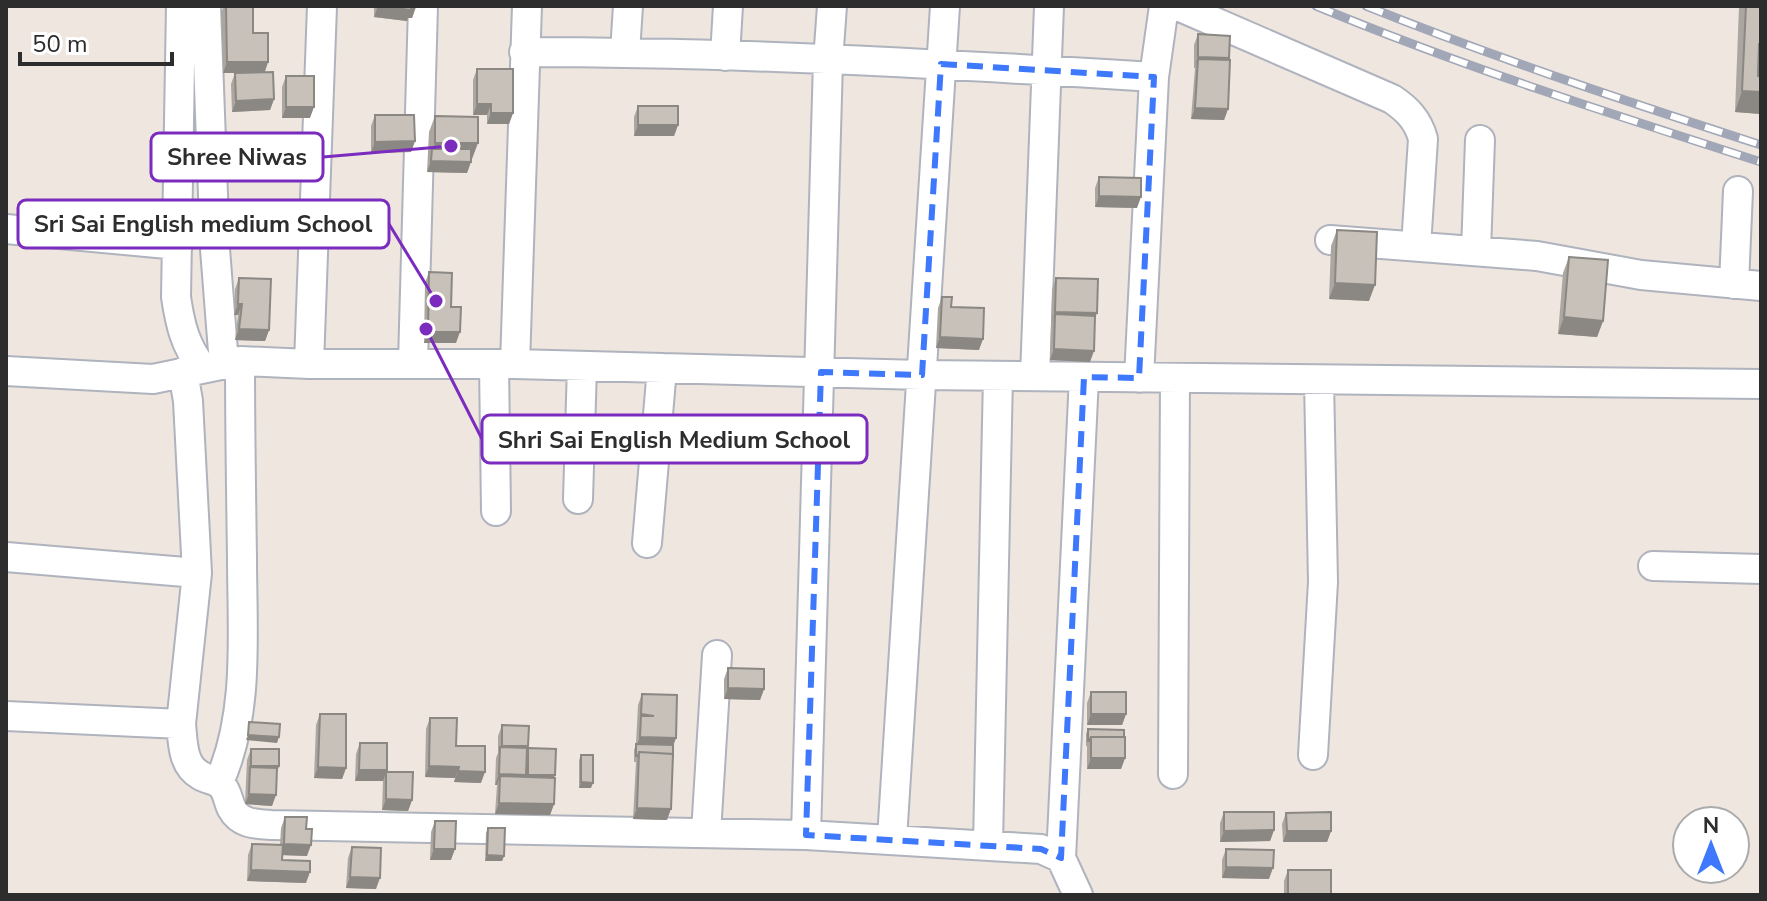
<svg xmlns="http://www.w3.org/2000/svg" width="1767" height="901" viewBox="0 0 1767 901" font-family="'Nunito Sans',sans-serif">
<style>
.lines{fill:none;stroke-linecap:round;stroke-linejoin:round}
.minor-casing{stroke:#afb3bd;stroke-width:32}
.minor{stroke:#fff;stroke-width:28}
.rail-casing{stroke:#a1a7b7;stroke-width:9}
.rail{stroke:#fff;stroke-width:6;stroke-dasharray:18;stroke-linecap:butt}
.wall{fill:#aba6a0}
.shaded-wall{fill:#8b8782}
.building{fill:#c7c1ba;stroke:#8b8782;stroke-width:2}
.marked{fill:none;stroke:#3d78fd;stroke-width:6;stroke-dasharray:16 10;stroke-linejoin:round}
.leader{fill:none;stroke:#7b2cbf;stroke-width:3}
.callout-dot{fill:#7b2cbf;stroke:#fff;stroke-width:3}
.callout{fill:#fff;stroke:#7b2cbf;stroke-width:3}
.callout-label{font-size:24px;text-anchor:middle;font-weight:bold;fill:#2d2d2d}
</style>
<rect width="100%" height="100%" fill="#eee6df"/>
<g class="lines">
<g class="minor-casing">
<path id="minor" d="M181 6 176 297C180 324 185 346 202 367
M206 6 215 249 224 364
M1178 6 1392 99C1407 109 1418 120 1423 139L1416 246
M524 52C734 52 944 64 1154 77
M625 52 628 6
M725 56 728 6
M6 229 178 245
M1330 240 1537 256 1641 275 1761 286
M1476 251 1480 140
M1734 284 1738 191
M413 362 423 6
M309 364 322 6
M494 364 496 511
M515 364 527 6
M6 371 153 379 240 361 309 364H515L922 375 1761 384
M183 372 188 401 197 573 181 724C183 742 182 765 200 775 207 780 216 779 222 786 228 793 228 802 232 809 240 824 256 824 271 825L806 835 1041 849 1061 858 1078 895
M1035 376 1049 6
M1139 378 1154 77 1164 6
M578 499 582 366
M647 543 662 368
M6 557 197 573
M1653 566 1761 569
M6 716 181 724
M1313 755 1323 582 1319 380
M1173 774 1175 378
M219 782C250 713 242 632 242 558 241 492 240 426 240 361
M706 833 717 655
M806 835 828 61 832 6
M892 839 945 6
M988 845 998 376
M1061 858 1084 377"/>
</g>
<use href="#minor" class="minor"/>
<g class="rail-casing">
<path id="rail" d="M1316 6C1461 66 1611 114 1761 162
M1366 6C1496 58 1628 102 1761 145"/>
</g>
<use href="#rail" class="rail"/>
</g>
<path class="wall" d="M224 6H253V33L268 62 265 72 274 99 270 110 232 112 231 84 235 73H242H223L221 12Z
M374 6H416L412 18H408L407 21 374 17Z
M1739 6H1761V65H1758V76L1761 77V114L1735 112Z
M1198 34 1229 60 1228 109 1224 120 1191 119 1195 68H1194V45Z
M477 69 513 113 509 124H487V115H473V80Z
M286 76 310 118H282V87Z
M638 106 678 125 674 136H634V117Z
M375 115 415 141 411 152 371 153V126Z
M435 116 472 159H471L467 173 427 172 429 132Z
M1099 177 1137 208 1095 207V188Z
M1337 230 1369 301 1329 299 1331 246Z
M1569 257 1603 321 1597 337 1558 334 1563 273Z
M429 272 451 307 456 343H424L425 283Z
M239 278 269 330 265 341 235 340 238 315H234L235 289Z
M1056 278 1095 318 1090 362 1050 360 1052 289Z
M942 297 951 307 979 350 936 348 938 308Z
M728 668 764 689 760 700 724 699V679Z
M1091 692 1126 714 1122 725H1087V703Z
M642 694 676 738 673 745 667 820 633 819 636 762H634V750L636 744 638 705Z
M320 714 346 768 342 779 314 778 316 725Z
M430 718 456 746 481 783 454 782 455 778 425 777 426 729Z
M502 725 528 746 526 753 528 748 554 778V804L550 815 495 814 497 785H495L496 758 498 753V736Z
M1088 729 1125 758 1121 769H1087V746H1086V734Z
M360 743 412 800 408 811 382 810 383 781H355L356 754Z
M251 749 279 766 277 772 272 806 245 804 247 760Z
M581 755 591 788H579V760Z
M1224 812 1274 830 1270 841 1220 842V823Z
M1286 813 1331 831 1327 842H1283L1282 824Z
M285 817 306 829 307 856 282 855V860L306 883 247 881 248 855 252 844 280 845 281 828Z
M435 821 451 860H430L431 832Z
M488 828 504 856 502 861H485L486 833Z
M352 847 376 889 346 888 348 858Z
M1226 849 1269 879 1222 878V860Z
M1288 870 1331 895H1284V881Z"/>
<path class="shaded-wall" d="M378 6 411 7H416L412 18H408L407 21 374 17Z
M1759 44H1761V65H1752Z
M1198 57 1229 58 1225 69 1198 59 1194 68Z
M227 62H268L264 73H223Z
M1742 91 1761 92V114L1735 112Z
M274 99 270 110 232 112 236 101Z
M477 104H491L487 115H473Z
M286 107H314L310 118H282Z
M1195 108 1228 109 1224 120 1191 119Z
M491 113H513L509 124H487Z
M638 125H678L674 136H634Z
M415 141 411 152 371 153 375 142Z
M435 143H478L472 159H432V150Z
M431 161 471 162 467 173 427 172Z
M1099 196 1141 197 1137 208 1095 207Z
M1335 283 1375 285 1369 301 1329 299Z
M238 304H242L238 315H234Z
M1055 312 1097 313 1093 324 1055 314 1051 323Z
M1564 317 1603 321 1597 337 1558 334Z
M239 329 269 330 265 341 235 340Z
M428 332H460L456 343H424Z
M940 337 983 339 979 350 936 348Z
M1054 349 1094 351 1090 362 1050 360Z
M728 688 764 689 760 700 724 699Z
M1091 714H1126L1122 725H1087Z
M248 735 279 737 277 743 246 740Z
M640 737 676 738 672 749 636 748Z
M1091 758H1125L1121 769H1087Z
M251 766H279L275 777 250 767Z
M429 766 459 767 455 778 425 777Z
M318 767 346 768 342 779 314 778Z
M359 770H387L383 781H355Z
M458 771 485 772 481 783 454 782Z
M499 774 526 775 522 786 500 776 497 785H495Z
M528 775H555L551 786H524Z
M581 782 593 783 591 788H579Z
M249 794 276 795 272 806 245 804Z
M386 799 412 800 408 811 382 810Z
M499 803 554 804 550 815 495 814Z
M637 808 671 809 667 820 633 819Z
M1274 830 1270 841 1220 842 1224 831Z
M1287 831H1331L1327 842H1283Z
M284 844 311 845 307 856 280 855Z
M434 849H455L451 860H430Z
M487 855 504 856 502 861H485Z
M1226 867 1273 868 1269 879 1222 878Z
M251 870 310 872 306 883 247 881Z
M350 877 380 878 376 889 346 888Z"/>
<path class="building" d="M226 6H253V33H268V62H227Z
M378 6H416L411 7V10Z
M1746 6H1761V44H1759L1758 76 1761 77V92L1742 91Z
M1198 34 1230 36 1229 58 1198 57Z
M1198 59 1230 60 1228 109 1195 108Z
M477 69H513V113H491V104H477Z
M273 72 274 99 236 101 235 73Z
M286 76H314V107H286Z
M638 106H678V125H638Z
M375 115H414L415 141 375 142Z
M435 116 478 117V143H435Z
M432 149H471V162L431 161Z
M1099 177 1141 178V197L1099 196Z
M1337 230 1377 232 1375 285 1335 283Z
M1569 257 1608 260 1603 321 1564 317Z
M429 272 452 273 451 307H461L460 332H428Z
M239 278 271 279 269 330 239 329 242 304H238Z
M1056 278 1098 279 1097 313 1055 312Z
M942 297H952L951 307 984 308 983 339 940 337Z
M1055 314 1095 316 1094 351 1054 349Z
M728 668 764 669V689L728 688Z
M1091 692H1126V714H1091Z
M642 694 677 695 676 738 640 737 641 716H654L641 714Z
M320 714H346V768L318 767Z
M430 718H457L456 746H485V772L458 771 459 767 429 766Z
M249 722 280 724 279 737 248 735Z
M502 725 529 726 528 746H502Z
M1088 729 1124 730V737H1091L1089 741H1088Z
M1091 737H1125V758H1091Z
M360 743H387V770H359Z
M636 744 673 745V758V754L639 752 638 756H636Z
M500 747 527 748 526 775 499 774Z
M528 748 556 749 555 775H528Z
M251 749H279V766H251Z
M639 752 673 754 671 809 637 808Z
M581 755H593V783L581 782Z
M250 767 277 768 276 795 249 794Z
M386 772H413L412 800 386 799Z
M500 776 555 778 554 804 499 803Z
M1224 812H1274V830L1224 831Z
M1331 812V831H1287L1286 813Z
M285 817H307L306 829H312L311 845 284 844Z
M435 821H456L455 849H434Z
M488 828H505L504 856 487 855Z
M252 844 283 845 282 860 310 861V872L251 870Z
M352 847 381 848 380 878 350 877Z
M1226 849 1274 850 1273 868 1226 867Z
M1288 870H1331V895H1288Z"/>
<path class="marked" d="M941 64 1154 77 1139 378 1084 377 1061 858 1041 849 806 835 821 372 922 375Z"/>
<path class="leader" d="M451 146L323 157M436 301L389 224M426 329L482 439"/>
<g class="callout-dot">
<circle cx="451" cy="146" r="8"/>
<circle cx="436" cy="301" r="8"/>
<circle cx="426" cy="329" r="8"/>
</g>
<g class="callout">
<rect x="151" y="133" width="172" height="48" rx="8"/>
<rect x="18" y="200" width="371" height="48" rx="8"/>
<rect x="482" y="415" width="385" height="48" rx="8"/>
</g>
<g class="callout-label">
<text x="237" y="165">Shree Niwas</text>
<text x="203" y="232">Sri Sai English medium School</text>
<text x="674" y="448">Shri Sai English Medium School</text>
</g>
<rect width="1767" height="901" fill="none" stroke="#2d2d2d" stroke-width="16"/>
<g transform="translate(1711 845)"><circle r="38" fill="#ffffff" stroke="#ababab" stroke-width="2"/>
<path d="M0-6L14 30L0 20L-14 30Z" fill="#3d78fd"/>
<text y="-12" font-size="22" font-weight="bold" text-anchor="middle" fill="#2d2d2d">N</text>
</g>
<path d="M20 52v12h152v-12" fill="none" stroke="#2d2d2d" stroke-width="4"/>
<text x="32" y="52" font-size="24" fill="#2d2d2d" stroke="#ffffff" stroke-width="6" paint-order="stroke">50 m</text>
</svg>
